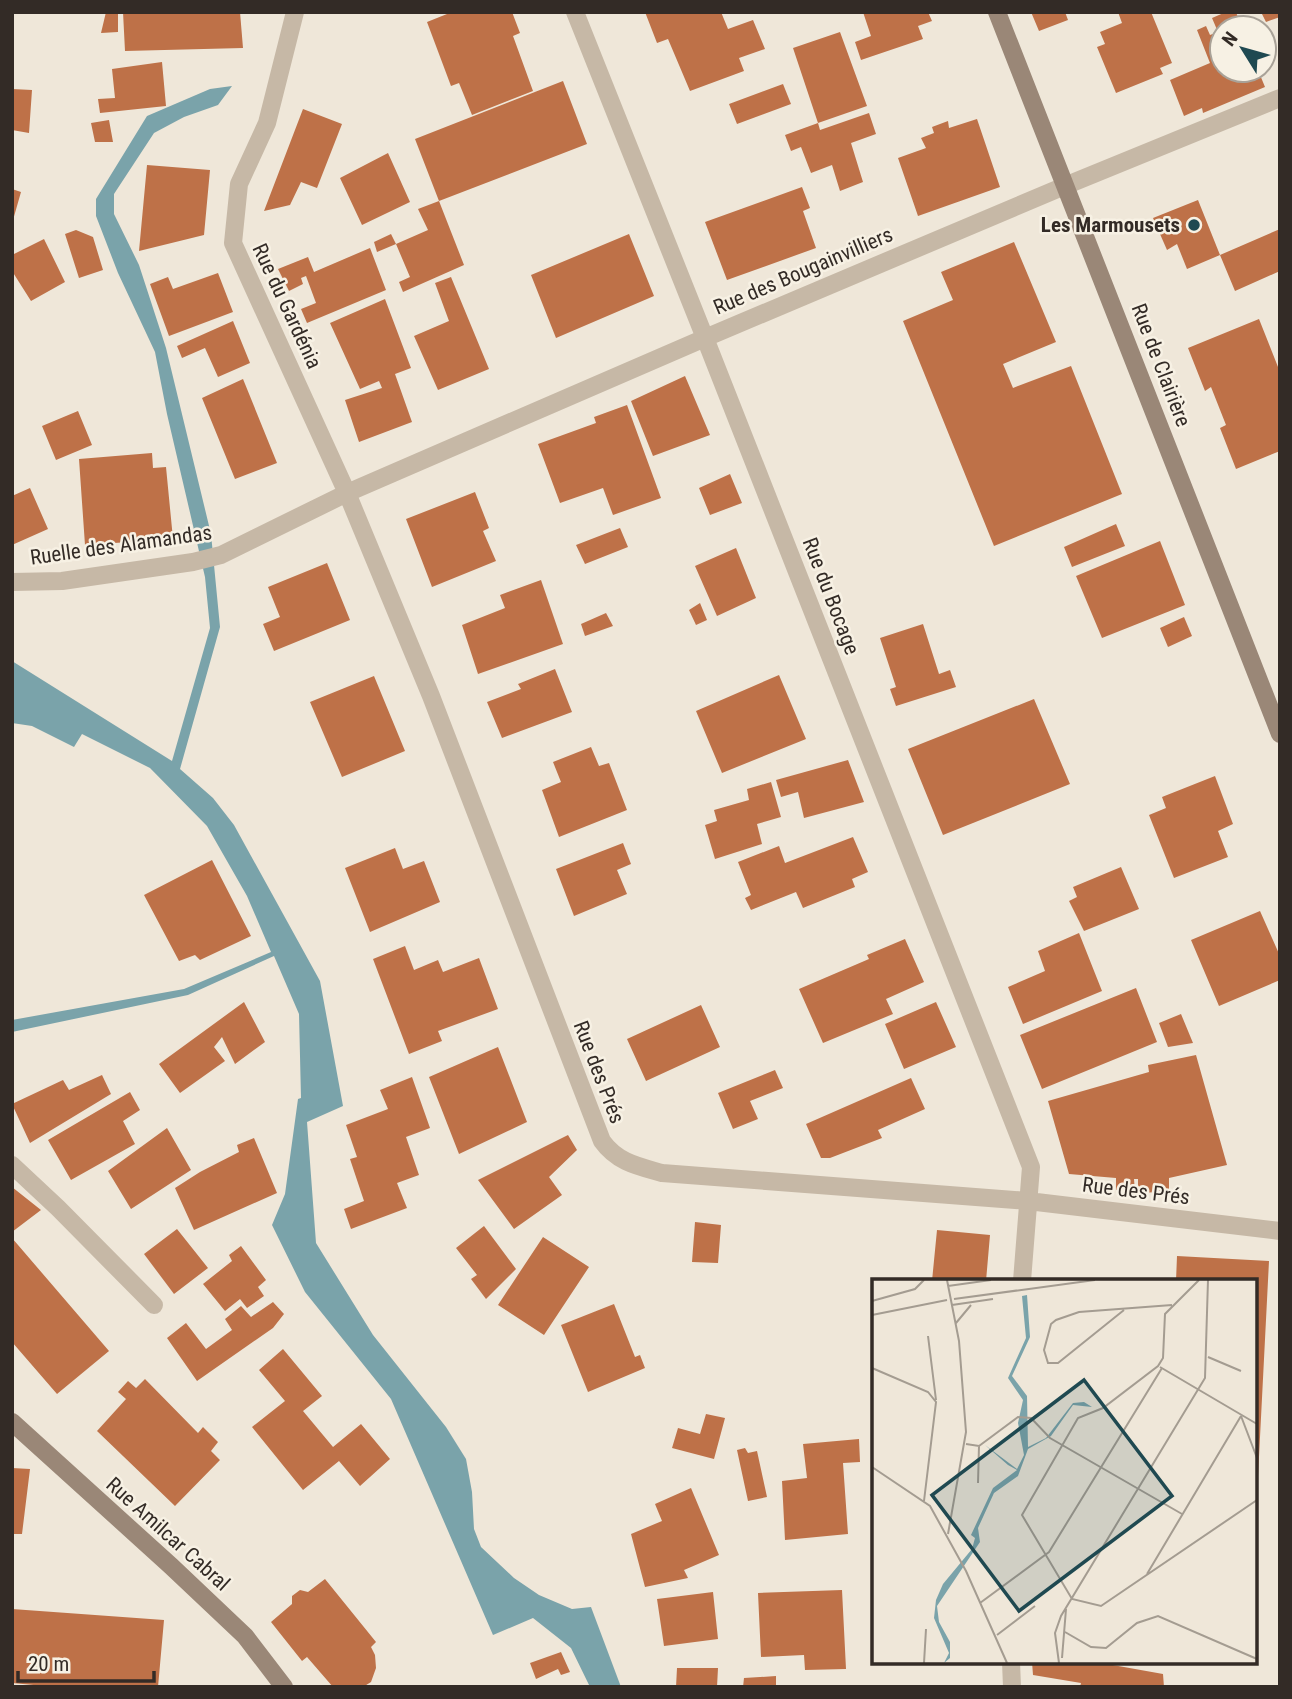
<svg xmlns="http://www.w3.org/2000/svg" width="1292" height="1699" viewBox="0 0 1292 1699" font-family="'Roboto Condensed',sans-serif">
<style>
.water{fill:#7aa3aa}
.building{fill:#be7148}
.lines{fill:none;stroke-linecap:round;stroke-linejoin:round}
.street{stroke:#c6b8a6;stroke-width:18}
.secondary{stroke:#9a8777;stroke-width:18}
.poi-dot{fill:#1f4951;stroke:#f7f1e4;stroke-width:2.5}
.labels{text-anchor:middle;stroke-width:5;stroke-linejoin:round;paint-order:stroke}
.poi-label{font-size:21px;font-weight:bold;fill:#332b26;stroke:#f7f1e4;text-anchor:end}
.street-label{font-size:21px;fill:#332b26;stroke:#f7f1e4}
.inset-road{fill:none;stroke:#a49c91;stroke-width:2}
.view{fill:#1f4951;fill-opacity:0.15;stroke:#1f4951;stroke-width:3.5}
.inset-edge{fill:none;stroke:#332b26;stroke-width:3.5}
</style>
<rect width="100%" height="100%" fill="#efe7d9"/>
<path class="water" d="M232 86 218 105 184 117 154 133 114 194V214L139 265 166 348 211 534 220 627 180 769 213 798 234 825 320 981 343 1106 307 1122 316 1243 373 1335 446 1427 466 1459 472 1492 474 1529 481 1547 514 1578 539 1595 572 1609 591 1607 621 1687H590L571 1648 533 1618 493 1635 391 1399 305 1292 272 1225 285 1194 298 1099 301 1098 299 1014 274 956 188 995 12 1032V1020L184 989 271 952 247 896 207 826 150 768 82 734 74 747 32 726 12 723V661L172 761 210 628 205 577 167 414 155 352 118 273 96 216V199L147 116 210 89Z"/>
<path class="building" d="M106 12H118V32L101 33Z
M123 12H240L243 48 125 51Z
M452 12H512L520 33 513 36 533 91 472 115 459 83 451 86 427 22Z
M645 12H721L728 29 753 20 765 49 739 58 744 71 690 91 668 39 657 43Z
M863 12H928L932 21 918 26 923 39 861 60 855 42 871 36Z
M1031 12H1065L1068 20 1039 31Z
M1118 12H1151L1172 63 1160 68 1163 74 1116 93 1097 47 1105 44 1100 32 1122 23Z
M1226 12H1236L1242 28H1222V70H1258L1265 87 1203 113 1202 108 1184 116 1170 80 1210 63 1197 30 1206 26 1210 35 1218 32 1212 18Z
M1261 12H1280V17L1266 22Z
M840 32 867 106 818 123 793 48Z
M162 62 166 106 100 113 98 99 115 98 112 69Z
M563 81 587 144 439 201 464 265 403 292 399 282 410 277 396 244 377 252 374 242 391 234 396 244 428 230 418 209 439 201 415 139Z
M783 84 791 104 737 124 729 104Z
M12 89 32 90 29 133 12 130Z
M303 109 342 124 317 188 301 182 290 205 264 211Z
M869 113 876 134 851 143 863 182 840 191 832 165 811 173 801 147 791 151 785 135 818 123 820 130Z
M977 119 1000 187 918 216 898 158 926 148 921 138 934 133 932 127 948 121 949 128Z
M109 120 113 142H95L91 123Z
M388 153 410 202 362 225 340 178Z
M147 165 210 170 204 235 139 251Z
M802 187 810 208 803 211 816 248 727 280 705 222Z
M12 189 21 192 13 220H12Z
M1198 200 1220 255 1280 229V271L1235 291 1220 255 1187 269 1177 244 1167 250 1153 218Z
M76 230 93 237 103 270 79 278 65 234Z
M629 234 654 296 556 338 531 275Z
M44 239 65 282 31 301 12 271V255Z
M1014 242 1056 342 1003 364 1013 388 1071 366 1122 494 994 546 903 321 953 300 941 272Z
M370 248 386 290 307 323 301 309 316 303 306 276 301 278 303 284 289 291 278 269 308 257 314 272Z
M218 273 233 312 169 336 150 284 168 277 173 289Z
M451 277 489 369 438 390 414 336 449 321 435 283Z
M385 299 411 368 395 374 412 422 359 442 345 400 382 388 379 381 360 389 330 323Z
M1259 319 1280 372V451L1236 469 1220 428 1226 425 1211 387 1205 391 1188 348Z
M233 321 250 363 218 377 205 348 182 358 177 346Z
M685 376 710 435 653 456 631 401Z
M243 379 277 463 235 479 202 398Z
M627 405 661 498 613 515 603 488 560 503 538 444 596 423 594 417Z
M78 411 92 445 56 460 42 426Z
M152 453 153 468 166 467 173 539 85 545 79 459Z
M730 474 742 503 710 515 699 488Z
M30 488 48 529 12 545V496Z
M475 492 489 528 483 531 496 561 432 587 406 519Z
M1116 524 1125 546 1072 567 1064 547Z
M620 528 628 547 585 564 576 545Z
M1160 541 1185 605 1102 638 1076 576Z
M736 548 756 598 717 616 695 566Z
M327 563 350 620 274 651 263 624 280 617 268 587Z
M541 580 563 644 478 674 462 625 505 608 500 595Z
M700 603 707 620 696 625 689 610Z
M606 613 613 626 585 636 581 624Z
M1184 617 1192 636 1168 647 1160 628Z
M923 624 939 674 950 670 956 687 896 706 890 689 896 687 880 638Z
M555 669 572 712 502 738 487 702 521 689 518 684Z
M779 675 806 739 722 773 696 711Z
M374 676 405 751 342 777 310 702Z
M1034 699 1070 784 943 835 908 749Z
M591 747 599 766 609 763 627 810 559 837 542 790 561 782 553 762Z
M848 760 864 802 804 818 798 792 781 797 776 780Z
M1215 776 1233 824 1218 831 1228 857 1174 878 1149 815 1166 808 1162 797Z
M771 782 781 817 757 824 762 844 715 859 705 825 717 821 714 810 749 800 747 789Z
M853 837 868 872 852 879 855 887 803 908 796 892 751 910 745 898 751 895 738 862 779 846 785 863Z
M623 843 631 864 617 870 627 894 574 916 556 869Z
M395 848 403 869 424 861 440 902 370 932 345 868Z
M212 860 251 936 200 960 195 955 179 961 144 895Z
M1121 867 1139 909 1084 931 1069 901 1077 897 1073 887Z
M1260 911 1280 956V980L1219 1006 1191 940Z
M1079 933 1102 991 1023 1024 1008 987 1045 971 1038 951Z
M905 939 924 982 886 999 893 1014 823 1043 799 989 869 959 867 955Z
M405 946 414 970 438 960 443 972 479 958 498 1009 438 1031 442 1041 409 1054 373 959Z
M1136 988 1157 1042 1042 1089 1020 1035Z
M244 1002 265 1042 235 1064 222 1037 214 1047 225 1061 180 1093 159 1064Z
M936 1002 956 1047 904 1069 885 1024Z
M701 1005 720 1047 646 1081 627 1039Z
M1181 1014 1193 1043 1168 1047 1159 1023Z
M498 1047 527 1122 459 1154 429 1077Z
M1196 1055 1227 1165 1169 1178V1193L1138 1192V1179H1134L1135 1192 1116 1190V1178L1069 1174 1048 1101 1149 1072 1148 1065Z
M775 1070 783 1088 750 1101 758 1119 733 1129 718 1093Z
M102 1075 111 1094 30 1143 12 1104 63 1080 69 1090Z
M412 1077 430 1128 406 1137 419 1175 397 1183 407 1208 351 1229 344 1209 364 1201 350 1159 357 1157 346 1125 388 1109 380 1090Z
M911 1078 925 1109 878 1130 882 1138 830 1158H821L806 1124Z
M130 1092 140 1110 123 1121 135 1144 71 1180 48 1140Z
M167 1128 191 1170 131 1209 108 1171Z
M568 1135 577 1150 549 1177 562 1195 514 1229 478 1180Z
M254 1138 277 1193 194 1230 175 1188 200 1172 239 1152 237 1145Z
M12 1187 41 1210 12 1232Z
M695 1222 721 1225 718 1263 692 1262Z
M484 1226 516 1269 486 1299 471 1279 477 1275 456 1248Z
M177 1229 208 1268 174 1294 144 1254Z
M937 1230 990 1235 986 1281H932Z
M543 1237 589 1267 544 1335 498 1305Z
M12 1238 109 1351 57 1394 12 1342Z
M241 1246 266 1280 258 1287 264 1296 247 1308 240 1299 225 1311 203 1284 232 1261 229 1255Z
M1177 1256 1269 1261 1257 1496H1255V1281H1176Z
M273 1302 284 1314 273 1328 197 1381 167 1338 186 1323 206 1349 232 1330 225 1319 241 1306 251 1317Z
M614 1304 635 1357 640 1355 645 1368 588 1392 561 1325Z
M283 1349 322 1396 303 1411 333 1447 361 1424 390 1459 360 1486 339 1461 303 1490 252 1427 285 1401 259 1370Z
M145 1379 198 1433 203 1427 218 1442 211 1451 220 1460 175 1506 97 1431 126 1399 118 1392 128 1381 136 1388Z
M706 1414 725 1418 714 1459 672 1448 678 1428 700 1434Z
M859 1439 860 1462 843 1463 848 1534 785 1540 782 1481 807 1478 803 1444Z
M745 1448 748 1453 757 1451 767 1497 748 1501 737 1450Z
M12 1468 30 1469 22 1534H12Z
M691 1488 719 1555 684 1570 688 1578 645 1587 631 1534 662 1521 655 1504Z
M325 1579 376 1642 371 1647 375 1655 376 1668 371 1682 363 1687H333L307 1657 302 1661 271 1622 292 1604V1596L300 1590 308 1592Z
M842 1590 846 1669 805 1670 804 1655 761 1657 758 1593Z
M713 1592 718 1639 664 1646 657 1599Z
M12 1609 164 1620 158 1687H55L12 1683Z
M561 1652 570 1672 561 1675 558 1669 536 1679 530 1663Z
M1032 1662H1096L1163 1674 1164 1687H1080L1081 1683 1033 1675Z
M677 1668H718L717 1687H676Z
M776 1676V1687H743L744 1678Z"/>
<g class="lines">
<path class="street" d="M295 12 267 123 239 184 233 243 347 493 431 696 602 1141C617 1162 637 1166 662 1173L1028 1201 1280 1231
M575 12 705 338 1031 1167 1022 1281
M12 582 62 581 193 562 221 555 347 493 705 338 1067 185 1280 98
M12 1165 58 1208 154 1305
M1011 1662 1012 1687"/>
<path class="secondary" d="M997 12 1280 734
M12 1422 171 1566 245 1636 284 1687"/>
</g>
<circle class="poi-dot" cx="1194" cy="225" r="7"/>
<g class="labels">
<g class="poi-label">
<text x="1180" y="232">Les Marmousets</text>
</g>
<g class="street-label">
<text transform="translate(803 271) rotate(-23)" y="7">Rue des Bougainvilliers</text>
<text transform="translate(287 306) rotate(65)" y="7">Rue du Gardénia</text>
<text transform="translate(1161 365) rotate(69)" y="7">Rue de Clairière</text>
<text transform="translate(121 545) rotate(-8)" y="7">Ruelle des Alamandas</text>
<text transform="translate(831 596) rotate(69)" y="7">Rue du Bocage</text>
<text transform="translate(599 1072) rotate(69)" y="7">Rue des Prés</text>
<text transform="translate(1136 1191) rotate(7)" y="7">Rue des Prés</text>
<text transform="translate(168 1534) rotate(42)" y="7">Rue Amilcar Cabral</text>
</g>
</g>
<g transform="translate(872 1279)">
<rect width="385" height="385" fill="#efe7d9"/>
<path d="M155 16 158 58 140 97 155 117 156 168 174 159 201 124 212 123 220 128 201 126 179 157 156 170 146 197 122 214 106 249 108 263 65 327 67 343 78 363V379L72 384 77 374 62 339 64 321 71 305 100 270 103 259 99 256 121 209 145 191 136 186 113 166 145 190 152 176 146 144 151 121 136 99 154 59 150 17Z" fill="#7aa3aa"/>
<path class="inset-road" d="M75 1 87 62 94 153 76 255M327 1 293 35 291 79 286 87 231 129 206 139 150 236 200 320 229 327 385 221M76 7 119 1M82 20 223 1M0 22 43 10 52 1M80 26 121 20M252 31 186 84H176L172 71 179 45 184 41 207 33 300 26M0 36 75 21M84 44 99 26M56 57 64 121M336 78 369 92M288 88 385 145M0 89 56 113 64 123 52 222M369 137 385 179M94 165 107 167 146 138 159 139 178 159 310 235M0 188 58 227 94 292 135 384M106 204 107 167M275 295 369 137M108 324 177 273 290 89M193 353 219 368 234 369 265 344 286 337 385 380M125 356 163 327M190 379 194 330M52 384 54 350M187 384 183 354 189 337 333 99 336 1"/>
<path class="view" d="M212 101 300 217 147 332 60 216Z"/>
<rect width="385" height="385" class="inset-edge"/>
</g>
<rect width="1292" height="1699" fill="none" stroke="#332b26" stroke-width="28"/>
<g transform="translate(1243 49) rotate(307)"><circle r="33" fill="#f7f1e4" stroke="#a9a298" stroke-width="2"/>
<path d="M0-5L12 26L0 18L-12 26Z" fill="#1f4951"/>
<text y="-10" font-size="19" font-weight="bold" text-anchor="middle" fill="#332b26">N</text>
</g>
<path d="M18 1671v10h136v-10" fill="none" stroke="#332b26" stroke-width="3.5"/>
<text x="28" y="1671" font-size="21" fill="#332b26" stroke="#f7f1e4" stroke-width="5" paint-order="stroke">20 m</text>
</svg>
